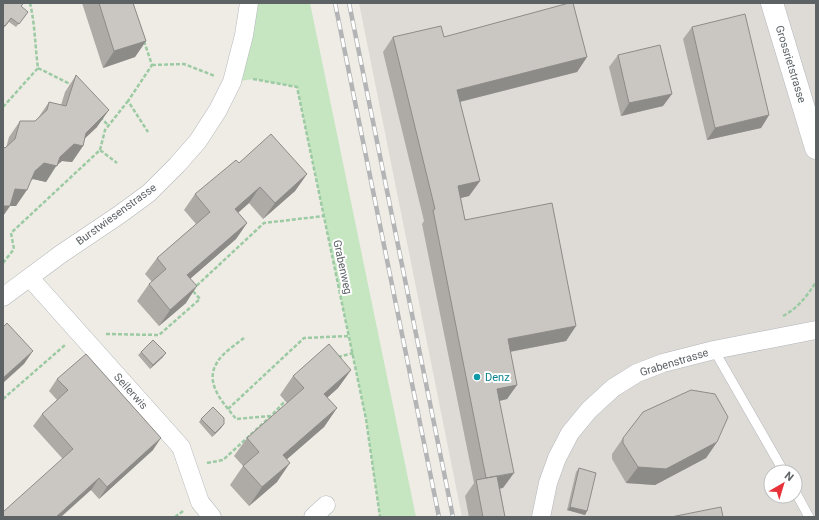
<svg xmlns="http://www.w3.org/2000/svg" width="819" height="520" viewBox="0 0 819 520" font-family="Roboto,sans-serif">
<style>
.industrial{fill:#dedbd7;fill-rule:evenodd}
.green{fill:#c6e6c2}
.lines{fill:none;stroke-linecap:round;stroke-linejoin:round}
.service-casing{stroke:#b2b6ba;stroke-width:10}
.minor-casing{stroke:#b2b6ba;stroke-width:19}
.tertiary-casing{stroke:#b2b6ba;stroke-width:23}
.path{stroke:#9ccaa3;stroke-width:2.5;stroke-dasharray:4 2;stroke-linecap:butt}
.service{stroke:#fff;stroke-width:9}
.minor{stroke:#fff;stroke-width:18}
.tertiary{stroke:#fff;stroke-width:22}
.rail-casing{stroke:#b3b4b5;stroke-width:4.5}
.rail{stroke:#fff;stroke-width:3;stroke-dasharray:9;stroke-linecap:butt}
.wall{fill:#aeaba7}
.shaded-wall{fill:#8d8b88}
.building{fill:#cac7c2;stroke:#8d8b88}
.culture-dot{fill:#0f9aa8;stroke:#fff;stroke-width:1.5}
.labels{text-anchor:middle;stroke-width:4;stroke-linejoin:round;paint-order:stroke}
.street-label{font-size:11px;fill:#5d6265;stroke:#fff}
.culture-label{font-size:11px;fill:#0d838f;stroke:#fff;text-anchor:start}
</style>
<rect width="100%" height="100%" fill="#efece5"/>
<path class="industrial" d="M359 3H816V517H462ZM771 472H795V496H771Z"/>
<path class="green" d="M249 3H310L416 517H380L366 419 297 87 254 79 232 82Z"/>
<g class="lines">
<g class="service-casing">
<path id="service" d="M714 350 784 472
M795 491 809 517"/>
</g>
<g class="minor-casing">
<path id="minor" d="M30 278 181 447 200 502 212 517
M3 297 61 254 119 215 149 193 177 165 198 141 218 110 232 82 244 35 249 3
M313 517 326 505
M541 517 548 483 557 458 570 433 589 410 613 388 637 373 663 363 714 350 816 330"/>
</g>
<g class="tertiary-casing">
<path id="tertiary" d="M772 3 816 148"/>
</g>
<path class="path" d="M144 41 152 65 128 101 148 132
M152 65 184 64 215 76
M38 68 68 83 72 87
M253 79 297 87 366 419 380 517
M3 107 38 68C35 46 35 24 30 3
M100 117 108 125
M100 150 105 130 128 101
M3 263 14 249 11 233 100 150 117 163
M783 316C798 308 807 296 816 282
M106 334 159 335 200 299 192 290 264 223 324 216
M244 338C236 344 223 353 218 361 203 383 223 402 236 419L270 416
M338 357 353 353
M3 399 65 345
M228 409 304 338 349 336
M207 463 223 460 271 416 287 399
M175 517 183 511"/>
<use href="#service" class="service"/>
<use href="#minor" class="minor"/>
<use href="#tertiary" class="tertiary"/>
<g class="rail-casing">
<path id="rail" d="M335 3 439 517
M349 3 453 517"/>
</g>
<use href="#rail" class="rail"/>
</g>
<path class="wall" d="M3 3 21 6 26 15 16 27 9 22 3 29Z
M82 3H133L146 41 135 57 103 68Z
M692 27 769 115 761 128 707 140 683 39Z
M393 37 587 57 577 72 460 102 480 181 469 196 461 198 465 220 576 326 566 341 510 352 517 385 507 399 499 401 503 488H500L505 517H469L465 496 474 483 422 224 424 221 383 52Z
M618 55 663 106 621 116 609 67Z
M76 75 97 127 84 139 83 146 72 162 62 161 57 165 46 182 33 179 31 180 16 206H10L3 216V147L6 148 9 137 20 121H35L38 118 49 102 61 105 65 92Z
M239 163 307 174 295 191 263 219 249 203 238 213 247 223 236 239 190 279 186 303 159 326 137 301 149 284 152 282 145 274 157 258 196 224 184 210 195 194Z
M141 352 163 357 150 369 138 355Z
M351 370 338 388 327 398 337 408 324 427 287 459 277 482 249 506 230 485 243 466 234 456 247 438 287 403 280 395 293 376Z
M57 379 153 450 99 499 33 426 42 414 57 400 49 391Z
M201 419 224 424 221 428 212 437 199 422Z
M623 438 717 442 706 458 655 485 626 483 612 459V454Z
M579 468 587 511 585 515 567 510 576 472Z"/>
<path class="shaded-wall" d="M146 41 135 57 103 68 114 51Z
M587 57 577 72 447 105 457 90Z
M672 94 663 106 621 116 629 103Z
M109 110 97 127 78 145 83 146 72 162 62 161 56 166 46 182 33 179 23 187 35 171 44 163 60 157Z
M769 115 761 128 707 140 715 128Z
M307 174 295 191 263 219 275 203Z
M480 181 469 196 448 201 458 186Z
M260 187 249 203 224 225 235 209Z
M15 189 27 190 16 206H10L3 216V206Z
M247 223 236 239 176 291 187 275Z
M197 286 186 303 159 326 170 310Z
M576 326 566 341 498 354 508 339Z
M33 351 24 364 3 383V378Z
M166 353 163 357 150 369 153 365Z
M351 370 338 388 311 412 324 394Z
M517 385 507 399 487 404 497 389Z
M337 408 324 427 270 474 283 455Z
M224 424 221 428 212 437 215 433Z
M161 438 153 450 99 499 107 487Z
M717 442 706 458 655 485 626 483 638 467Z
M290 463 277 482 249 506 262 487Z
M514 473 503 488 479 493 486 479Z
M99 478 91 490 61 517H56Z
M570 507 587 511 585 515 567 510Z"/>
<path class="building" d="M3 3H22L23 4 21 6 28 12 19 24 11 18 5 26 3 24Z
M99 3H133L146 41 114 51Z
M569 3H573L587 57 457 90 480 181 458 186 465 220 552 203 576 326 508 339 517 385 497 389 514 473 486 478 433 210 435 209 393 37 441 26 444 37Z
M745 14 769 115 715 128 692 27Z
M660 45 672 94 629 103 618 55Z
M76 75 109 110 86 133 83 146 74 144 60 157 57 166 44 163 35 171 27 190 15 189 10 206H3V147L5 148 15 139 20 121H35L47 110 49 102 66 106Z
M271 134 307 174 275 203 260 187 235 209 247 223 187 275 197 286 170 310 149 284 166 269 157 258 210 212 195 194 236 160 239 163Z
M7 323 33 351 3 378V327Z
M153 340 166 353 153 365 141 352Z
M329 344 351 370 324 394 337 408 283 455 290 463 262 487 243 466 259 452 247 438 304 388 293 376Z
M86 354 161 438 107 487 99 478 56 517H3V512L73 449 42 414 68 390 57 379Z
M691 390 715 394 728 417 717 442 666 469 638 467 623 443V438L643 412Z
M213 407 224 418V424L215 433 201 419Z
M579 468 596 473 587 511 570 507Z
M497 476 505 517H483L476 480Z
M721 507 723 517H671Z"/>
<circle class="culture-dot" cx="477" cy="377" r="4"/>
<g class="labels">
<g class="street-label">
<text transform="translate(791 64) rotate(73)" y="4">Grossrietstrasse</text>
<text transform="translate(116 214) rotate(-36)" y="4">Burstwiesenstrasse</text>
<text transform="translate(343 267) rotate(78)" y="4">Grabenweg</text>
<text transform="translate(674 362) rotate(-17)" y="4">Grabenstrasse</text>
<text transform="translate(131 391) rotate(48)" y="4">Seilerwis</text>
</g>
<g class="culture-label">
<text x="485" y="381">Denz</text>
</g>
</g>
<rect width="819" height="520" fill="none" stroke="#5d6265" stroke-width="8"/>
<g transform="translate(783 484) rotate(38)"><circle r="19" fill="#ffffff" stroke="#bec0c1"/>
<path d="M0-3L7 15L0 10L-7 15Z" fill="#e83239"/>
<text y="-6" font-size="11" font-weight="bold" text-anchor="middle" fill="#5d6265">N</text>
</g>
</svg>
